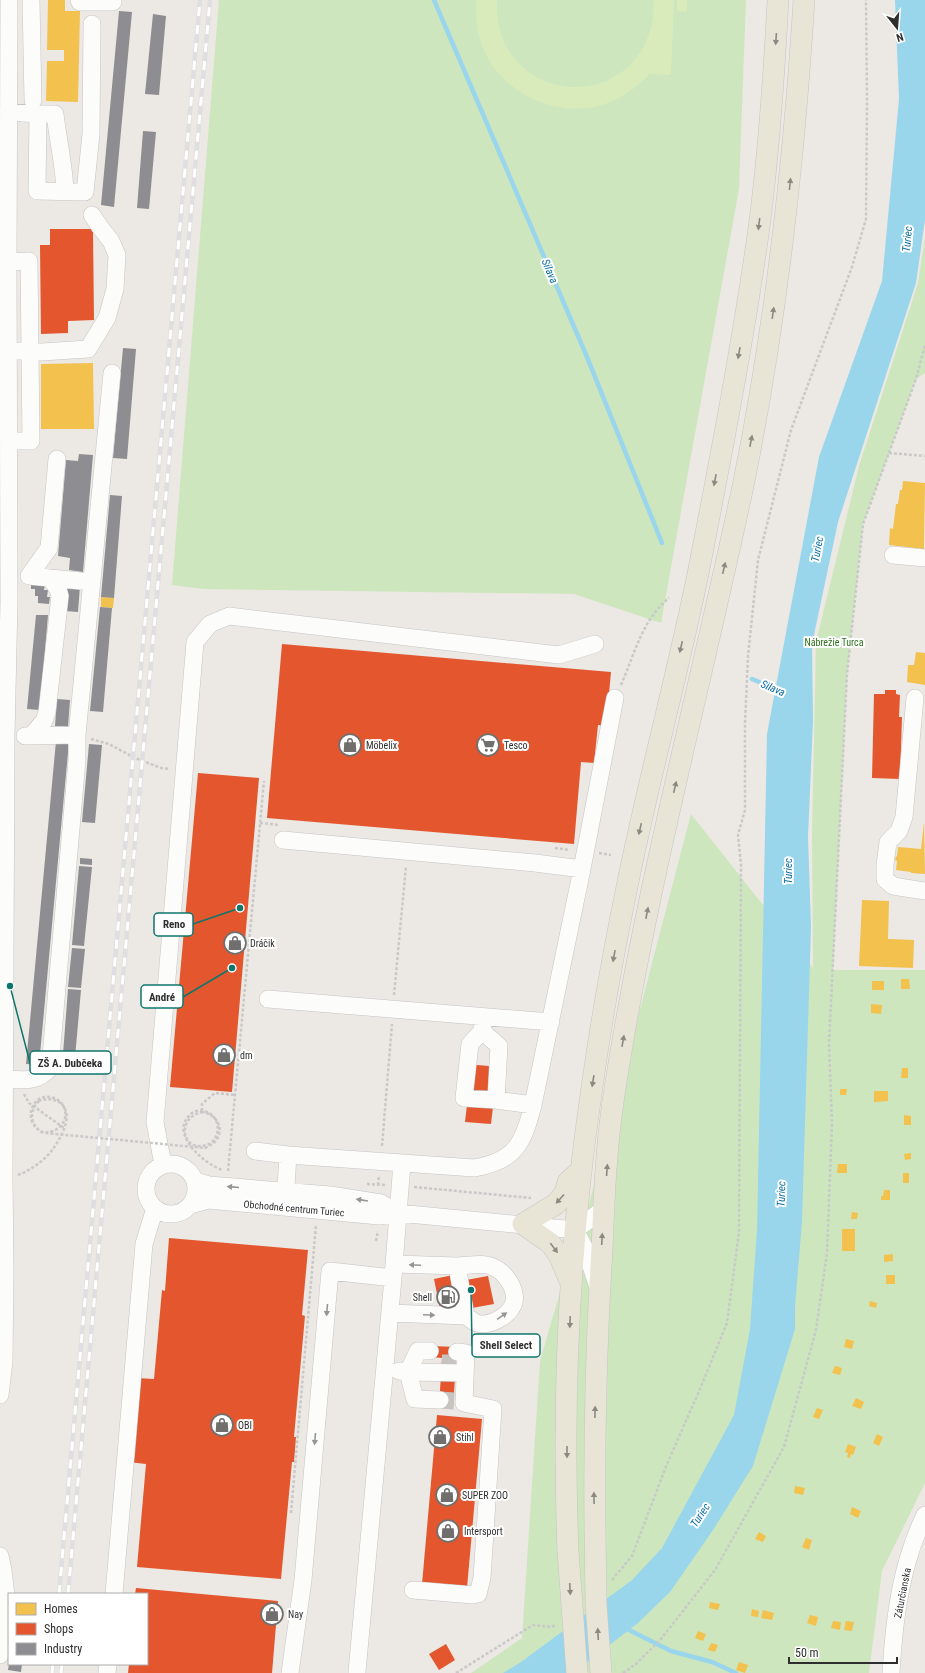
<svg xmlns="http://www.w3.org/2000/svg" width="925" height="1673" viewBox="0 0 925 1673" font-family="'Roboto Condensed',sans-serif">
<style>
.green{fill:#cee6be}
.pitch{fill:#d9eabb}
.water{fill:#99d6ec}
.homes{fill:#f2c14e}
.shops{fill:#e4572e}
.industry{fill:#8d8d92}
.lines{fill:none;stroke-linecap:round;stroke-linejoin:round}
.stream{stroke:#99d6ec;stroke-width:4.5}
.minor-tunnel{stroke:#c6c3c0;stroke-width:17;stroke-dasharray:17 8;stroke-linecap:butt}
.minor-casing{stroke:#c5c4c5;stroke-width:18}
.major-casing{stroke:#c6c5c4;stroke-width:22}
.path{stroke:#c9c9c8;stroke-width:2.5;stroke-dasharray:3 2;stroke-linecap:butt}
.minor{stroke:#fcfcfb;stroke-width:17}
.major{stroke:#e8e4d6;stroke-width:21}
.rail-casing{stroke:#dfdfe1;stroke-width:4.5}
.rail{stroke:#fff;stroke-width:3;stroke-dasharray:9;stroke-linecap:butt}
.major-bridge-casing{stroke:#c6c5c4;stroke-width:22;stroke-linecap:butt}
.path-bridge{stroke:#c9c9c8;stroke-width:2.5;stroke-dasharray:3 2;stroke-linecap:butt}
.major-bridge{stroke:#e8e4d6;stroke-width:21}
.oneway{fill:#8b8982}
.oneway2{fill:#959594}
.labels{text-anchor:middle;stroke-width:4;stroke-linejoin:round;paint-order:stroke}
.park-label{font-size:10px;fill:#2c6e1b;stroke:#fff}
.poi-label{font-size:10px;fill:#2e2e2e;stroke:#fff;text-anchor:start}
.street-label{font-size:10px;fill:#2e2e2e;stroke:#fff}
.water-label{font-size:11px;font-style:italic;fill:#0d6fa3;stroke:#fff}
.leader{fill:none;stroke:#0f766e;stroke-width:1.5}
.callout-dot{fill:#0f766e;stroke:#fff;stroke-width:1.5}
.callout{fill:#fff;stroke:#0f766e;stroke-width:1.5}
.callout-label{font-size:11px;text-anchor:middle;font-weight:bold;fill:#2e2e2e}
</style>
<rect width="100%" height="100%" fill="#ece8e4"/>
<path class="green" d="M219 0H746L739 189 661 623 574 594 203 589 172 585Z
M925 237V373L916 379 863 524 847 674 833 970H925V1483L882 1571 869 1673H471L522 1638 540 1361 582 1217 589 1204 691 814 813 968 812 836 816 642 859 466 918 283Z"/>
<path class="pitch" d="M476 0H497C492 102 629 120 652 24 654 17 653 8 654 0H674L671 75 650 74C637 87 623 98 605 104 556 120 497 92 481 42 476 28 476 15 476 0Z
M677 0H687V12L677 11Z"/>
<path class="water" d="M895 0H925V220L916 283 838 522 812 644 813 721 808 837 811 927 802 1222 795 1307V1329L753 1466 713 1530 670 1592 638 1623 573 1673H503L521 1662 632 1580 662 1548 734 1415 750 1329 757 1230 767 734 819 457 882 281 899 99Z"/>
<path class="homes" d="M48 0H65V11H80L78 102 46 101 47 61H64V50H47Z
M93 363 94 429H41V364Z
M903 481 925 483 924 549 889 545 890 528 893 529 896 504H898L900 490H902Z
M101 597 114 598 113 608 101 607Z
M916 652 925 653V685L907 682 908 665H914Z
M924 822 925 874 911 873V872L896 870 897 861 895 860 896 856 897 857 898 847 921 849Z
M862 900 889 901 888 939 914 940 913 968 859 966Z
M901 979H909L910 989H901Z
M872 981H884V990H872Z
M871 1004 882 1005 881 1014 871 1013Z
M902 1068H908V1078H901Z
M840 1089H847L846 1095H840Z
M874 1091H888V1101L874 1102Z
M904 1115 911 1116V1125H904Z
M911 1153V1159L905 1160 904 1154Z
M838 1164H847V1173H837Z
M903 1173H909V1183H903Z
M884 1190H890V1200H881V1196H883Z
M852 1212 858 1213 857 1219H851Z
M842 1229H855V1251H842Z
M893 1254V1261L884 1262V1255Z
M886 1275H895V1284H886Z
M870 1301 877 1303 876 1308 869 1306Z
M846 1339 854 1341 852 1349 844 1347Z
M835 1366 842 1368 840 1375 832 1373Z
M856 1398 864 1402 861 1409 852 1406Z
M817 1408 823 1410 819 1419 813 1417Z
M877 1434 883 1437 879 1446 873 1443Z
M848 1444 856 1447 853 1455 851 1454 850 1458 847 1457 848 1453 845 1452Z
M795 1486 805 1488 803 1495 794 1493Z
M852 1507 861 1511 858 1518 850 1514Z
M759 1532 766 1536 763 1542 755 1539Z
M806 1538 812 1540 809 1550 802 1547Z
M710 1602 720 1604 718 1610 709 1608Z
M752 1609 759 1611 758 1617 751 1616Z
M763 1610 774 1613 772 1620 761 1618Z
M810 1615 818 1617 816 1626 807 1623Z
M833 1621 841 1622 840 1630 831 1628Z
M846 1621 854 1622 852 1631 844 1630Z
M698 1631 706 1634 703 1641 695 1638Z
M711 1643 718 1645 715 1652 708 1650Z
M739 1662 748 1665 745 1673 736 1670Z"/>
<path class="shops" d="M50 229H93L94 320 68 321V333L41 334 40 245H50Z
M282 644 611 672 606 726 598 725 594 763 581 762 574 844 267 818Z
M885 690H896V694L900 695 899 717H902L900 779 872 778 874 694H885Z
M198 773 259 778 232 1092 170 1087Z
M465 1064 501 1067 494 1098 491 1124 465 1122 468 1096Z
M169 1238 308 1250 302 1315 305 1316 294 1437H296L294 1462H292L281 1579 137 1567 146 1464 128 1462 136 1378 154 1379 162 1290 165 1291Z
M453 1275 466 1280 488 1276 494 1304 472 1308 463 1320 443 1324 434 1279Z
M431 1346 457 1347 453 1408 439 1407 442 1358 430 1357Z
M437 1415 482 1419 467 1588 422 1584Z
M136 1588 278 1601 272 1673H128L129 1664H147V1594H135Z
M446 1644 455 1660 439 1670 429 1654Z"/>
<path class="industry" d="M119 11 132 12 114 207 101 205Z
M153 14 166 16 159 95 145 94Z
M143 131 156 132 149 209 137 208Z
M123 348 136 349 127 459 113 458Z
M79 454 93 455 83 572 69 570 70 558 58 556 66 460 78 461Z
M110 495 122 496 114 598 101 597Z
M31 583 45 584 44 590H48L47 597H50L49 604 38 603V596H35V589H31Z
M67 585 80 586 78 612 65 611Z
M100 607 112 608 103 712 90 711Z
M36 615H48L40 710 27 709Z
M57 699 70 700 68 727 55 726Z
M56 741 69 742 39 1065 26 1064Z
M89 744 102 745 95 823 82 822Z
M80 858 92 859V865L80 864Z
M79 866 92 867 84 946 72 945Z
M72 948 85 949 81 988 68 987Z
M68 989 81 990 74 1069 62 1067Z
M9 1664H22L21 1672 8 1670Z"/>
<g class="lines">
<path class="stream" d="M434 0 587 357 662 543
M752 679 780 691
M623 1627 671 1651 712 1662 736 1673"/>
<path class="minor-tunnel" d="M442 1363H456
M440 1400 454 1401"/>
<g class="minor-casing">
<path id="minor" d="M31 0 33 100
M79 0 80 2H113
M8 112 38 114 37 191 85 192 91 134 92 24
M38 114H55C58 140 64 165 65 191
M0 262 29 261 31 441H9
M18 351 42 352 88 349 107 318 115 289 117 255 111 241 100 227 92 215
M57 459 49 548 29 576 91 582
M893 555 925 558
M915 698 904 817 899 831 888 842 885 865V879L893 886 925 891
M25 736 77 735
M31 736 44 721 47 712 60 596 58 589 50 578
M283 840 535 863 582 869 533 1105C523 1143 516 1161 474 1168L288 1155
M582 869 615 698
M268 999 551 1022
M484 1017 482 1031 470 1044 464 1098 496 1100 533 1105
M482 1031 499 1046 496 1100
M4 1079C21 1080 38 1083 50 1068L77 760V735L112 373
M255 1151 288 1155 285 1203
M146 1189a25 25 0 1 1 50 0a25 25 0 1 1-50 0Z
M163 1165 155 1122 195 642 210 624 229 616 559 655 595 644
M195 1181 209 1185 330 1195 381 1203 398 1213
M190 1205 208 1200 379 1216 398 1213 575 1230
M575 1230 586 1251 598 1287
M575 1230 604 1209
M457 1266C467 1266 483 1262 493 1267 505 1272 517 1289 514 1302 511 1315 490 1327 477 1323 473 1322 469 1318 466 1316
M390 1313 466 1316 457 1266 395 1264
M399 1371 408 1372 418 1351H430
M0 1395 4 1361 5 1272 4 1177 6 736 9 601 8 262 9 0
M440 1400 415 1399 408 1372 465 1373
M0 1556 3 1570 6 1596 0 1655
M413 1590 473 1595 478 1594 482 1578 493 1409 464 1403 466 1353 457 1352
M114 1594 144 1244 155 1208
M357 1672 393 1278
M107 1673 108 1664
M290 1673 303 1580 330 1271 393 1278 402 1163
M891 1673C894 1619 901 1564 925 1515"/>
</g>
<g class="major-casing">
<path id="major" d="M570 1281 559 1255 550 1243 523 1224 556 1204 565 1193 568 1182 579 1172
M595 1530C594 1437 596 1344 602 1250 604 1199 606 1146 614 1095 645 890 700 689 743 486 776 325 794 163 804 0
M568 1551C562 1398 569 1245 591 1094 601 1022 614 949 629 877 650 774 678 673 699 569 721 456 743 342 759 228 769 152 774 76 778 0"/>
</g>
<path class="path" d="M889 453 925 456
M621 685C635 653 642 620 669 598
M91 739 109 744 133 757 161 768 170 769
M260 823 279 825
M555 848 570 850
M599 853 611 855
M394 995 406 866
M24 1094 29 1103 64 1128
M202 1111V1104L215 1093 235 1095
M203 1112C178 1116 180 1148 202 1146 223 1144 223 1113 202 1111 197 1110 192 1112 189 1116 170 1135 205 1164 222 1170
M382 1146 392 1024
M228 1171 264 781
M18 1175C31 1170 44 1161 53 1149 58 1142 65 1130 66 1122 70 1104 54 1095 39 1101
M367 1184 386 1185
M378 1185 379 1175
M414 1187 531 1198
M376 1241 378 1231
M291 1513 316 1225
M612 1580 632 1556 667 1464 700 1389 727 1323 739 1232 741 865 738 835 745 810V723L748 656 758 560 791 430 852 267 866 219 867 101 866 0
M456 1673 533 1625 552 1627 556 1624
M623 1673 636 1664 661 1639 715 1570 784 1447 816 1330 827 1253 832 1123 829 1043 847 674 863 524 916 379 925 345"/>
<use href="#minor" class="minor"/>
<use href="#major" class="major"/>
<g class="rail-casing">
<path id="rail" d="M59 1594 200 0
M68 1594 210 0
M52 1673 53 1664
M61 1673 62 1664"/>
</g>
<use href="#rail" class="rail"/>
<g class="major-bridge-casing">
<path id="major-bridge" d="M595 1530 596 1603 601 1673
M568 1551 577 1673"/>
</g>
<path class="path-bridge" d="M39 1101C29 1111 30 1123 41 1132 68 1135 73 1105 54 1098 31 1090 20 1125 45 1133L205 1148C226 1140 224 1117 203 1112"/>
<use href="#major-bridge" class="major-bridge"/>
</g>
<defs><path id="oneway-solid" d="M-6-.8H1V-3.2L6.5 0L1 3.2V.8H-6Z"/></defs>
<g class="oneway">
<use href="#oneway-solid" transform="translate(776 39) rotate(94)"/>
<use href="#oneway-solid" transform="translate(790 184) rotate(-84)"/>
<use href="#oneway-solid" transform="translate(759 224) rotate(97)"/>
<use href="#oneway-solid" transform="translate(773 313) rotate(-82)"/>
<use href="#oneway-solid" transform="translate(739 353) rotate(100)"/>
<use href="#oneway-solid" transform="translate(751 441) rotate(-79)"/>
<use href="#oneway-solid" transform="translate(715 480) rotate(101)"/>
<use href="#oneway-solid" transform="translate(724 568) rotate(-77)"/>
<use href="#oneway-solid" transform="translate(681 647) rotate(103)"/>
<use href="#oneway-solid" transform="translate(675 787) rotate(-77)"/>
<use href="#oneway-solid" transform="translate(640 829) rotate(103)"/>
<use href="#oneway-solid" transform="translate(647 913) rotate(-79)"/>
<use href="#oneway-solid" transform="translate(614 956) rotate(101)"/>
<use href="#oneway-solid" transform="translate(623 1041) rotate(-80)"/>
<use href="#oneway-solid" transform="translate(593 1081) rotate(99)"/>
<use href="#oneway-solid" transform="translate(607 1170) rotate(-86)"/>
<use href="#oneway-solid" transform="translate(560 1199) rotate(132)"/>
<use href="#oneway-solid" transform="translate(602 1239) rotate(-87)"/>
<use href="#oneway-solid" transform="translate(554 1248) rotate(53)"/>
<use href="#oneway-solid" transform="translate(570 1322) rotate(92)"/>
<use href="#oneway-solid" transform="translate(595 1412) rotate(-89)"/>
<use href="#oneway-solid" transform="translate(567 1452) rotate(90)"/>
<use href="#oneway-solid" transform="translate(594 1498) rotate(-91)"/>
<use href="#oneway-solid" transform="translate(570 1589) rotate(87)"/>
<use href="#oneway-solid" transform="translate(598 1634) rotate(-93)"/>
</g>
<g class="oneway2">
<use href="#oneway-solid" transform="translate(233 1187) rotate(-175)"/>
<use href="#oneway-solid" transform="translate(362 1200) rotate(-171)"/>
<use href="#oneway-solid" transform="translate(415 1265) rotate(-178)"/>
<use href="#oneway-solid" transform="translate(327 1310) rotate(95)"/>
<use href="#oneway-solid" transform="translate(429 1315) rotate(3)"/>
<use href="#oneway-solid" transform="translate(502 1316) rotate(-35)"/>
<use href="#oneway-solid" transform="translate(315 1439) rotate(95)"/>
</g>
<defs>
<g id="shop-ring" transform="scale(1.15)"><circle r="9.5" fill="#fff" stroke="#706f6e" stroke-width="1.5"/><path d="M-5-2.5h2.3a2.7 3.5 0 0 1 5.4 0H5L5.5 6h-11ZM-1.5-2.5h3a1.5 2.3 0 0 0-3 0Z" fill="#706f6e"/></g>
<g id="supermarket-ring" transform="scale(1.15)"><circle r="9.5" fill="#fff" stroke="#706f6e" stroke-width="1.5"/><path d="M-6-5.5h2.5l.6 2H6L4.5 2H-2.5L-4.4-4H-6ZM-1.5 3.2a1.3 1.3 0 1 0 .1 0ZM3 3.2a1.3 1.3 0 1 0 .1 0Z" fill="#706f6e"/></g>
<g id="fuel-ring" transform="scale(1.15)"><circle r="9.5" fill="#fff" stroke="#706f6e" stroke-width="1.5"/><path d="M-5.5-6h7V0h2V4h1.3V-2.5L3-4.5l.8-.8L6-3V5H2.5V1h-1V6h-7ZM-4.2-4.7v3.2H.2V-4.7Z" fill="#706f6e"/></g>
</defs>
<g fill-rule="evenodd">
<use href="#shop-ring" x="350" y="745"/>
<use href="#supermarket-ring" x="488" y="745"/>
<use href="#shop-ring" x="235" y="943"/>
<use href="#shop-ring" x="224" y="1055"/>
<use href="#fuel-ring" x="448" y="1297"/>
<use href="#shop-ring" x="222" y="1425"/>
<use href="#shop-ring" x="440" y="1437"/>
<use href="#shop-ring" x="447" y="1495"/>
<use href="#shop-ring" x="448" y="1531"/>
<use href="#shop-ring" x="272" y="1614"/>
</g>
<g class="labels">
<g class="park-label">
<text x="834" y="646">Nábrežie Turca</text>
</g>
<g class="poi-label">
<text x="366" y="749">Möbelix</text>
<text x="504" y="749">Tesco</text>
<text x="250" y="947">Dráčik</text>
<text x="240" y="1059">dm</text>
<text x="432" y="1301" text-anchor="end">Shell</text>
<text x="238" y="1429">OBI</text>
<text x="456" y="1441">Stihl</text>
<text x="462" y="1499">SUPER ZOO</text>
<text x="464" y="1535">Intersport</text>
<text x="288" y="1618">Nay</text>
</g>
<g class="street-label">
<text transform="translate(294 1208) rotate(5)" y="4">Obchodné centrum Turiec</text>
<text transform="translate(902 1593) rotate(-79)" y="4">Záturčianska</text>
</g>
<g class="water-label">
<text transform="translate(907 239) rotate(-85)" y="4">Turiec</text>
<text transform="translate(550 271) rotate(67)" y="4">Silava</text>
<text transform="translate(817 549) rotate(-79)" y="4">Turiec</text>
<text transform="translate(773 688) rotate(23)" y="4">Silava</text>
<text transform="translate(788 871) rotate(-90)" y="4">Turiec</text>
<text transform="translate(781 1194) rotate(-88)" y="4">Turiec</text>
<text transform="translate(700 1515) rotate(-57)" y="4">Turiec</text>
</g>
</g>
<path class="leader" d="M240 908L193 924M232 968L183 997M10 986L30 1063M471 1290L472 1345"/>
<g class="callout-dot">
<circle cx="240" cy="908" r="4"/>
<circle cx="232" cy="968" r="4"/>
<circle cx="10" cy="986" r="4"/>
<circle cx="471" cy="1290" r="4"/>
</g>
<g class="callout">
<rect x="154" y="913" width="39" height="23" rx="4"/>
<rect x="141" y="985" width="42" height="23" rx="4"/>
<rect x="30" y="1051" width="81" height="23" rx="4"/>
<rect x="472" y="1334" width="68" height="23" rx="4"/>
</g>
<g class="callout-label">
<text x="174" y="928">Reno</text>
<text x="162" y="1001">André</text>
<text x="70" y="1067">ZŠ A. Dubčeka</text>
<text x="506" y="1349">Shell Select</text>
</g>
<rect x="8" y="1593" width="140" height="72" fill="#ffffff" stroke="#ababab"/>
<rect x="16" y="1603" width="20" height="12" fill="#f2c14e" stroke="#ababab"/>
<text x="44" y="1613" font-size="12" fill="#2e2e2e">Homes</text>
<rect x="16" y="1623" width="20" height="12" fill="#e4572e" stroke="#ababab"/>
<text x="44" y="1633" font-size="12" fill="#2e2e2e">Shops</text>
<rect x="16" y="1643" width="20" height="12" fill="#8d8d92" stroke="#ababab"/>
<text x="44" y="1653" font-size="12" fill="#2e2e2e">Industry</text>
<g transform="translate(897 28) rotate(163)" stroke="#ffffff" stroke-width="3" paint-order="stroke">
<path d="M0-3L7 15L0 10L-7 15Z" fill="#2e2e2e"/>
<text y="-6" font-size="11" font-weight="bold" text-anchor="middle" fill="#2e2e2e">N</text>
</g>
<path d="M789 1657v6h108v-6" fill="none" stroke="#2e2e2e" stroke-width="2"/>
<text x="795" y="1657" font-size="12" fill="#2e2e2e" stroke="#ffffff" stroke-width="3" paint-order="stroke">50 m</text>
</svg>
